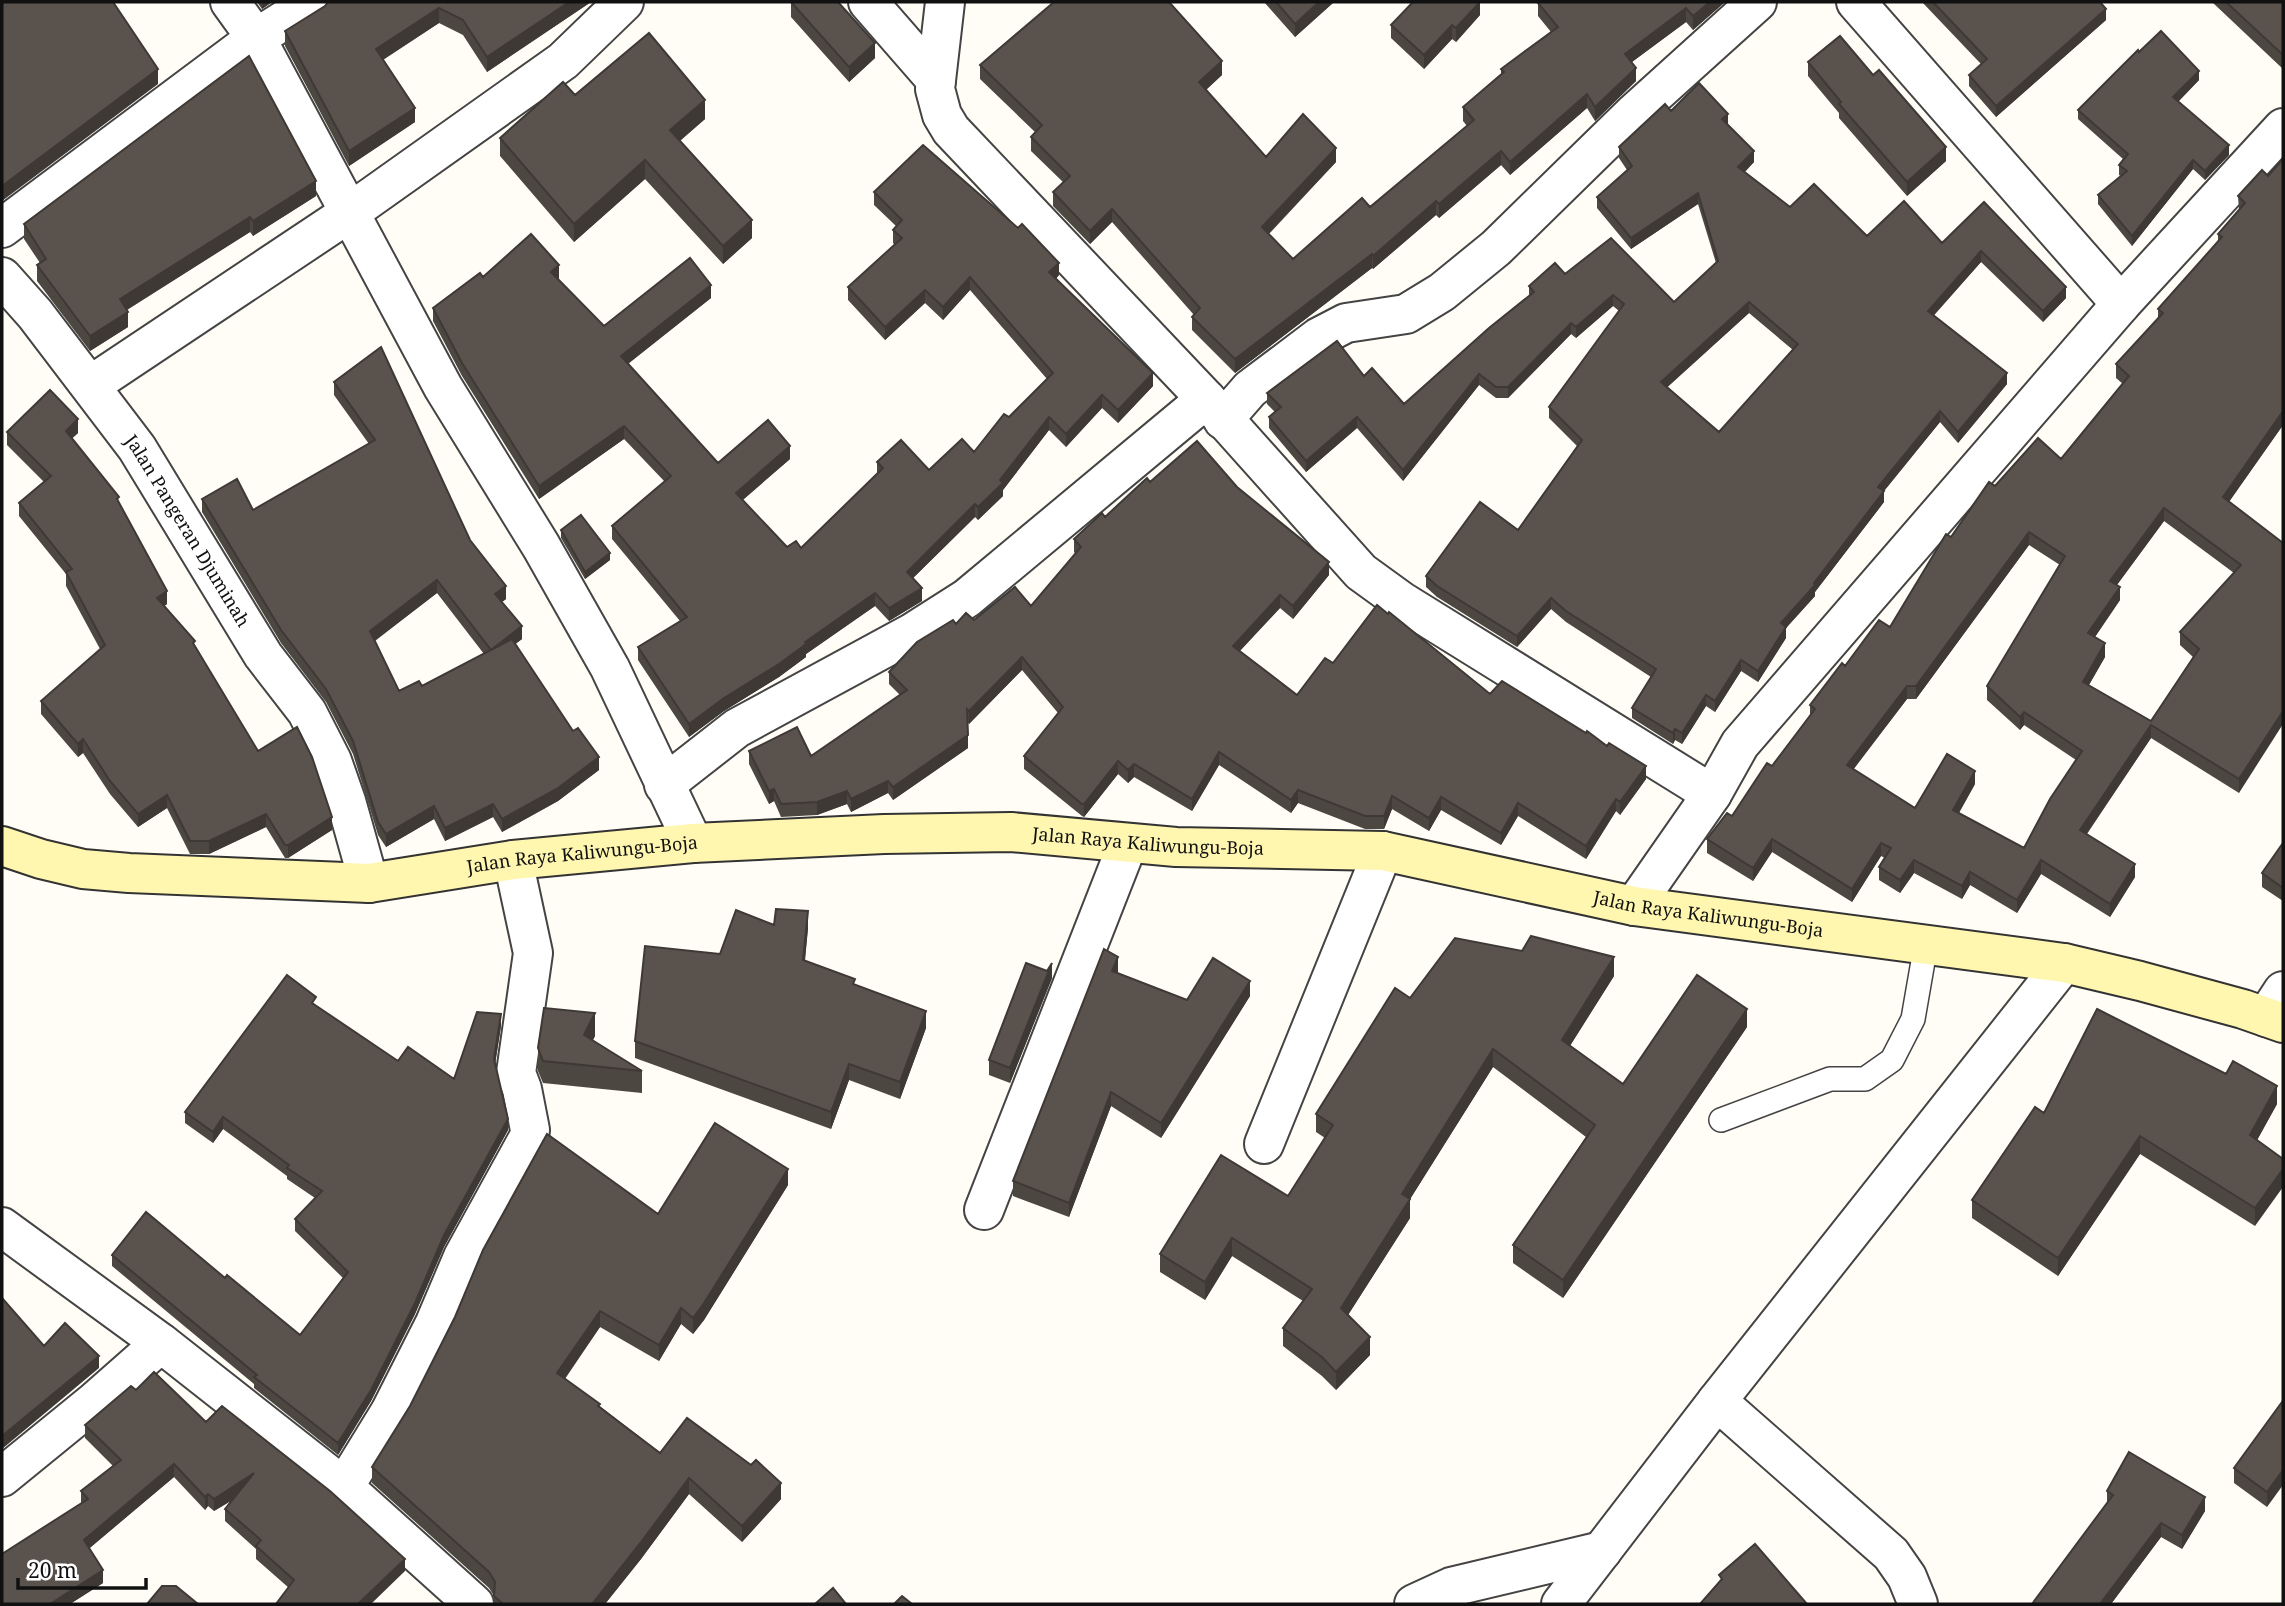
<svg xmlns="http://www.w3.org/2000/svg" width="2285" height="1606" viewBox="0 0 2285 1606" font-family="'Noto Serif',serif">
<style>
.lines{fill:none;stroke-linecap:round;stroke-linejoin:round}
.lane-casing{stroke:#444;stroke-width:26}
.street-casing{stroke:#444;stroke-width:42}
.secondary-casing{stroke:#333;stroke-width:42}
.lane{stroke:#fff;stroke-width:23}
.street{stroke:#fff;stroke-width:38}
.secondary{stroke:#fff6b0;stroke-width:38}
.wall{fill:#4d4742;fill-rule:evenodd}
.shaded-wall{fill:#3f3936}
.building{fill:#5a524d;stroke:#3f3936;stroke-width:2;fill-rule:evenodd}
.labels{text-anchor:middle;stroke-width:7;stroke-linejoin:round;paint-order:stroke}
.street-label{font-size:18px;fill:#111;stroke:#fff}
</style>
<rect width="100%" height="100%" fill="#fffdf5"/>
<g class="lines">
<g class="lane-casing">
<path id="lane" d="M1721 1120 1830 1079H1865L1892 1060 1913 1019 1926 944"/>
</g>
<g class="street-casing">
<g id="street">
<path d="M230 2 256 38 443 387 541 546 610 668 693 843"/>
<path d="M868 2 936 80"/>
<path d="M945 2 935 89 942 115 951 130 1206 399 1361 572 1401 601 1712 794 1634 906"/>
<path d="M1856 2 2121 304"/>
<path d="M2 228 256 38 313 2"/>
<path id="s1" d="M2 277 35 314 137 448 263 655 307 712 332 761 346 801 369 883"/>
<path d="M91 385 349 213 563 61 624 2"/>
<path d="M1223 420 1250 389 1319 337 1346 323 1406 314 1442 292 1496 248 1634 113 1757 2"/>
<path d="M664 785 737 728 912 633 967 598 1206 399"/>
<path d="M1712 794 1740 744 1798 677 2121 304 2283 128"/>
<path d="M2266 1017 2283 991"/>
<path d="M1264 1144 1383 851"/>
<path d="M984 1210 1128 843"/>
<path d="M2 1227 161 1343 344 1487 474 1604"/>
<path d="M1717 1401 1891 1554 1907 1577 1918 1604"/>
<path d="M2 1477 94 1402 161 1343"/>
<path d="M344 1487 390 1412 435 1323 463 1257 529 1137 530 1130 522 1089 516 1073 533 953 513 860"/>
<path d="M1414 1604 1451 1587 1602 1551"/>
<path d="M1561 1604 1717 1401 2064 963"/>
</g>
</g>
<g class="secondary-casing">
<g id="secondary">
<path id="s2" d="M2 846 41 859 83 869 129 873 369 883 513 860 693 843 884 834 1011 832 1176 847 1383 851 1634 906 2064 963 2140 981 2243 1009 2283 1023"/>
</g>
</g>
<use href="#lane" class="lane"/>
<use href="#street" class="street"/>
<use href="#secondary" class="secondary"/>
</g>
<path class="wall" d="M257 2H272L262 9Z
M591 2 487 72 463 35 439 23 383 60 415 122 349 166 285 46V31L325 6Z
M791 2 875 58 849 82 791 17Z
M1264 2H1334L1295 37Z
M1411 2H1480V15L1456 42 1452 39 1424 69 1391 38V25L1412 2Z
M1539 2H1725L1693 30 1686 22 1632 62 1636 81 1595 121 1587 108 1510 175 1501 165 1439 218 1436 215 1373 269 1372 268 1235 373 1192 330V317L1194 315 1112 222 1090 244 1053 206V192L1063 182 1031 151V137L1035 132 980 79V65L1222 75 1206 90 1266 157 1336 162 1269 234 1293 259 1370 207 1467 126 1463 121V107L1501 74V69L1551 32 1538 16V3Z
M1922 2H2100L2106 20 1996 117 1969 86V75L1981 64Z
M2212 2H2283V69Z
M2139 52 2199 80 2178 102 2229 155 2205 180 2193 169 2132 246 2098 204V195L2121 176 2119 175V165L2123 159 2078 119V110Z
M1808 62 1946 161 1907 196 1839 118V113L1808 76Z
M575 95 705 119 680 141 752 238 723 264 645 179 574 242 500 156V138Z
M1671 111 1728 125 1754 162 1745 172 1790 207 1867 236 1942 243 1984 202 2066 298 2043 322 1981 262 1934 315 2007 384 1958 443 1940 422 1884 491V502L1815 592V596L1786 628V638L1758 682 1741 671 1715 712 1706 706 1682 744 1675 740 1673 744 1632 718V708L1651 677 1566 622 1551 609 1517 647 1437 597 1426 587V576L1518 530 1577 446 1549 418V407L1619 311 1613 306 1576 338 1571 334 1508 398H1496L1479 385 1403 481 1357 428 1306 472 1269 428V417L1275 412 1267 404V393L1364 376 1404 404 1529 296V286L1565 274 1674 302 1716 263 1698 204 1631 249 1597 208V197L1627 170 1619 158V147ZM1749 313 1793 350 1719 432 1667 387Z
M2262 170 2283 425 2229 502 2283 543 2239 793 2151 738 2087 834 2135 877 2110 917 2041 874 2017 913 1970 885 1962 899 1914 873 1900 893 1879 880V867L1885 858 1881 856 1852 902 1772 852 1753 881 1707 853V839L1732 816 1772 766 1810 716V705L1845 666 1890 627 1951 537 1995 486 2061 459 2123 384 2116 378V364L2158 318V309L2218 242V234L2239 210 2238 196ZM2164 521 2234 573 2180 632V645L2193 657 2151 721 2089 685 2105 657 2095 637 2120 600 2117 585ZM2029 545 2060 565 1987 686V700L2020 730 2024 725 2076 760 2024 848 1959 813 1975 784 1915 808 1853 769 1907 699H1916Z
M874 192 1059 275 1056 279 1153 386 1118 423 1102 408 1066 447 1049 430 1003 490V496L978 520 975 517 913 578 922 601 889 621 875 606 806 654V657L779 677 724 711 689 737 638 660V647L680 621 612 539V526L665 482 624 439 539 499 462 376 433 321V308L483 277 559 278 558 279 604 326 711 298 628 364 718 463 790 459 742 500 787 547 801 548 877 474V462L929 470 974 452 1047 379 970 290 943 320 925 303 885 340 848 300V287L895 245 893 243V230L896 226 874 205Z
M316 196 253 236 250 232 127 310 128 327 90 351 37 281V265L40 263 24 239V224Z
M334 382 470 540 506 599 502 602 522 639 515 644 599 770 558 801 502 832 493 817 445 841 434 819 386 847 378 835 353 754 326 702 281 643 202 512V499L253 510 369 444 334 395ZM437 593 484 654 422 686 399 691 375 641Z
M7 432 78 433 71 439 119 503 167 604 164 606 195 648 258 751 332 830 288 858H285L266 827 209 854H190L167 808 138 827 110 794 83 753 78 757 41 714V701L100 649 66 586V574L19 516V503L44 482 7 445Z
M1150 482 1237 487 1329 575 1293 619 1280 608 1240 651 1297 695 1333 663 1490 694 1646 779 1620 815 1616 811 1586 859 1518 816 1501 845 1441 810 1429 831 1392 809 1384 829H1365L1298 803 1291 813 1219 765 1192 811 1134 777 1128 783 1118 774 1084 817 1082 816 1024 769V756L1058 713 1022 670 969 724 968 723V748L893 800 888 793 851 812 847 804 817 815 781 817 774 801 769 804 749 764V751L811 756 900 695 889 684V672L956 624 974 620 1031 606 1076 554 1074 552V539L1105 517Z
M561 530 610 560 585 579 561 538Z
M2283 843V901L2262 887V873Z
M774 925 808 928 805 961 855 985 926 1028 900 1099 849 1080 831 1129 635 1058V1041L720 954Z
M1047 971 1052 978 1010 1083 989 1075V1060Z
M1118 972 1117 973 1187 1000 1250 996 1161 1138 1111 1106 1069 1217 1013 1196V1181Z
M1614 976 1570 1046 1623 1084 1747 1027 1563 1298 1513 1263V1245L1586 1137 1493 1067 1410 1199V1218L1348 1315 1370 1355 1336 1390 1322 1376 1283 1346V1328L1303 1301 1232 1256 1205 1300 1160 1272V1254L1288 1196 1325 1138 1316 1132V1114L1410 998Z
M316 1006 398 1061 454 1079 501 1026 495 1064 508 1130 444 1247 415 1314 371 1401 338 1455 254 1388V1384L112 1266V1255L225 1278 300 1335 343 1278 295 1231V1219L315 1198 287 1179V1176L223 1129 213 1143 185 1123V1112Z
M595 1036 593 1040 642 1071V1093L543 1083 538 1071V1048Z
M2277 1104 2257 1140 2255 1226 2140 1154 2058 1276 1972 1218V1200L2044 1113Z
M788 1185 704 1320 693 1334 681 1324 659 1361 600 1327 565 1379 660 1453 781 1499 742 1542 689 1494 641 1559 605 1604H494V1596L489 1588 372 1483V1467L658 1214Z
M136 1390 206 1422 405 1571 289 1588 256 1559V1549L225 1521V1509L233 1500 214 1511 208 1506 205 1510 174 1477 89 1548 103 1583 70 1604 81 1504V1491L113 1466 85 1438V1425Z
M2282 1402 2267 1507 2234 1483V1468Z
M2107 1491 2205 1511 2182 1549 2161 1537 2111 1604H2032L2107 1503Z"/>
<path class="shaded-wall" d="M262 2H272L262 9Z
M569 2H591L487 72V57Z
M1319 2H1334L1295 37V24Z
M1480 2V15L1456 42V28Z
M1710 2H1725L1693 30V16Z
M439 8V23L376 64V49Z
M1686 8V22L1625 67V54Z
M2106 9V20L1996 117V106Z
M1452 25V39L1424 69V55Z
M875 43V58L849 82V67Z
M1222 61V75L1199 96V82Z
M1636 68V81L1595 121V107Z
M158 69V84L2 201V186Z
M2199 71V80L2173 107V97Z
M1587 94V108L1510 175V162Z
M705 100V119L670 149V130Z
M415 108V122L349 166V151Z
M1728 114V125L1722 119Z
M2229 145V155L2205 180V171Z
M1946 147V161L1907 196V182Z
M1336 148V162L1262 240V227Z
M1501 151V165L1439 218V204Z
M1754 151V162L1738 178V167Z
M645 160V179L574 242V224Z
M2193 160V169L2132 246V236Z
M316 181V196L253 236V221Z
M1698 193V204L1631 249V238Z
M1436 201V215L1373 269V256Z
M1112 209V222L1090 244V231Z
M250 217V232L120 314V299Z
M752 220V238L723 264V246Z
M1981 251V262L1928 322V311Z
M1372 254V268L1235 373V359Z
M1059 263V275L1049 285V272Z
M559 265V278L551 285V272Z
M970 277V290L943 320V307Z
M711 285V298L621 369V356Z
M2066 287V298L2043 322V311Z
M925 290V303L885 340V327Z
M1613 295V306L1576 338V327Z
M1749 302V313L1661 393V382Z
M128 312V327L90 351V336Z
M1571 323V334L1508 398V387Z
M1153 373V386L1118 423V410Z
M2007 373V384L1958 443V432Z
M1479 374V385L1403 481V470Z
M1102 395V408L1066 447V434Z
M1940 411V422L1884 491V502L1815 592V596L1786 628V638L1758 682V671L1781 623 1814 583 1878 487Z
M2283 411V425L2223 510V497Z
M1049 417V430L1003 490V496L978 520V507L1000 480Z
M1357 417V428L1306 472V461Z
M78 419V433L66 444V431Z
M624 426V439L539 499V486Z
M790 446V459L736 506V493Z
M975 504V517L907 584V572Z
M2164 508V521L2110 594V581Z
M2029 532V545L1916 699V686Z
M610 553V560L585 579V572Z
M1329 562V575L1293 619V606Z
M437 580V593L370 644V631Z
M506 586V599L495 607V594Z
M2120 587V600L2088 647V633Z
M922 588V601L889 621V608Z
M167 591V604L157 611V598Z
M875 593V606L806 654V657L779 677 724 711 689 737V724L724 698Z
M1280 595V608L1233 658V646Z
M1551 598V609L1517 647V636Z
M522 626V639L491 663V650Z
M2105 643V657L2083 695V682Z
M1022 657V670L969 724V711Z
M1741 660V671L1715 712V701Z
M1907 686V699L1847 778V765Z
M1706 695V706L1682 744V733Z
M2283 711V724L2239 793V779Z
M2024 712V725L2020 730V717Z
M2151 725V738L2080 843V830Z
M1675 729V740L1673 744V733Z
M968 735V748L893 800V787Z
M83 739V753L78 757V744Z
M1219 752V765L1192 811V799Z
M599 757V770L558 801 502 832V819Z
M1118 761V774L1084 817V804Z
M1134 764V777L1128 783V770Z
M1646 766V779L1620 815V802Z
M1975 771V784L1953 823V810Z
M888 781V793L851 812V799Z
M774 789V801L769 804V791Z
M1298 790V803L1291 813V800Z
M847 791V804L817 815V802Z
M167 795V808L138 827V814Z
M1392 796V809L1384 829V816Z
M1441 797V810L1429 831V818Z
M1616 799V811L1586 859V846Z
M1518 803V816L1501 845V833Z
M493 804V817L445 841V828Z
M434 806V819L386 847V834Z
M266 814V827L209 854V841Z
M332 817V830L288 858V845Z
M1772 839V852L1753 881V868Z
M1881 843V856L1852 902V889Z
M1914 860V873L1900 893V880Z
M2041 860V874L2017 913V900Z
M2135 864V877L2110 917V904Z
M1970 872V885L1962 899V886Z
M808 911V928L803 977V960Z
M1118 957V972L1112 986V971Z
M1614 957V976L1562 1058V1040Z
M1052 963V978L1010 1083V1068Z
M1250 981V996L1161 1138V1123Z
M1747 1009V1027L1563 1298V1280Z
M926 1011V1028L900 1099V1082Z
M595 1013V1036L584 1057V1035Z
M501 1014V1026L494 1071V1059Z
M1493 1049V1067L1402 1212V1194Z
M849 1064V1080L831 1129V1112Z
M2277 1086V1104L2250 1153V1135Z
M1111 1092V1106L1069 1217V1203Z
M223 1117V1129L213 1143V1132Z
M508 1119V1130L444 1247 415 1314 371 1401 338 1455V1443L444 1235Z
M2140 1136V1154L2058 1276V1258Z
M788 1169V1185L704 1320 693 1334V1318Z
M2283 1169V1187L2255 1226V1208Z
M1410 1199V1218L1341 1326V1308Z
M1232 1238V1256L1205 1300V1282Z
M681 1308V1324L659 1361V1345Z
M600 1311V1327L557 1389V1373Z
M1370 1337V1355L1336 1390V1372Z
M99 1356V1368L2 1449V1436Z
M174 1464V1477L84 1553V1540Z
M2283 1470V1485L2267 1507V1492Z
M254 1473V1486L214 1511V1499Z
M689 1478V1494L641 1559 605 1604H592Z
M781 1483V1499L742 1542V1526Z
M208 1494V1506L205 1510V1497Z
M2205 1497V1511L2182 1549V1535Z
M2161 1523V1537L2111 1604H2100Z
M405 1559V1571L371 1604H358Z
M103 1570V1583L70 1604H50Z"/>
<path class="building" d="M2 2H113L158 69 2 186Z
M328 2H569L487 57 463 20 439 8 376 49 415 108 349 151 285 31 325 6Z
M791 2H838L875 43 849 67Z
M1054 2H1169L1222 61 1199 82 1266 157 1303 114 1336 148 1262 227 1293 259 1362 198 1370 207 1474 120 1463 107 1504 72 1501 69 1558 27 1538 3 1539 2H1710L1693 16 1686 8 1625 54 1636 68 1595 107 1587 94 1510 162 1501 151 1439 204 1436 201 1373 256 1372 254 1235 359 1192 317 1200 308 1112 209 1090 231 1053 192 1070 176 1031 137 1042 125 980 65Z
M1276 2H1319L1295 24Z
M1413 2H1480L1456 28 1452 25 1424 55 1391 25Z
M1933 2H2100L2106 9 1996 106 1969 75 1987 59Z
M2226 2H2283V55Z
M2161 31 2199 71 2173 97 2229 145 2205 171 2193 160 2132 236 2098 195 2127 171 2119 165 2128 154 2078 110 2138 50 2139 52Z
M649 33 705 100 670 130 752 220 723 246 645 160 574 224 500 138 563 82 575 95Z
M1840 36 1873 75 1879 70 1946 147 1907 182 1839 104 1841 102 1808 62Z
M249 56 316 181 253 221 250 217 120 299 128 312 90 336 37 265 46 259 24 224Z
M1699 83 1728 114 1722 119 1754 151 1738 167 1790 207 1814 184 1867 236 1904 201 1942 243 1984 202 2066 287 2043 311 1981 251 1928 311 2007 373 1958 432 1940 411 1878 487 1884 491 1814 583 1815 585 1781 623 1786 627 1758 671 1741 660 1715 701 1706 695 1682 733 1675 729 1673 733 1632 708 1656 669 1566 611 1551 598 1517 636 1437 586 1426 576 1480 502 1518 530 1582 440 1549 407 1624 304 1613 295 1576 327 1571 323 1508 387H1496L1479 374 1403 470 1357 417 1306 461 1269 417 1281 407 1267 393 1337 341 1364 376 1372 368 1404 404 1489 328 1534 292 1529 286 1555 263 1565 274 1611 238 1674 302 1718 261 1698 193 1631 238 1597 197 1632 166 1619 147 1665 104 1671 111ZM1749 302 1798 344 1719 432 1661 382Z
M923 145 1018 228 1022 224 1059 263 1049 272 1153 373 1118 410 1102 395 1066 434 1049 417 1000 480 1003 483 978 507 975 504 907 572 922 588 889 608 875 593 805 642 806 644 779 664 724 698 689 724 638 647 687 617 612 526 671 476 624 426 539 486 462 363 433 308 480 273 483 277 531 234 559 265 551 272 604 326 690 258 711 285 621 356 718 463 768 420 790 446 736 493 787 547 796 541 801 548 883 468 877 462 901 440 929 470 962 439 974 452 1004 414 1009 417 1053 373 970 277 943 307 925 290 885 327 848 287 902 238 893 230 902 220 874 192Z
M2283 159V411L2223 497 2283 543V711L2239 779 2151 725 2080 830 2135 864 2110 904 2041 860 2017 900 1970 872 1962 886 1914 860 1900 880 1879 867 1891 848 1881 843 1852 889 1772 839 1753 868 1707 839 1727 813 1732 816 1767 763 1772 766 1815 709 1810 705 1842 663 1845 666 1879 620 1890 627 1946 534 1951 537 1989 482 1995 486 2038 438 2061 459 2129 376 2116 364 2163 313 2158 309 2222 237 2218 234 2245 203 2238 196 2262 170 2268 176ZM2164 508 2241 565 2180 632 2199 649 2151 721 2083 682 2105 643 2088 633 2120 587 2110 581ZM2029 532 2065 556 1987 686 2020 717 2024 712 2082 751 2050 799 2024 848 1953 810 1975 771 1947 754 1915 808 1847 765 1907 686H1916Z
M381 347 470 540 506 586 495 594 522 626 491 650 512 639 573 731 578 728 599 757 558 788 502 819 493 804 445 828 434 806 386 834 378 822 353 741 326 689 281 630 202 499 237 479 253 510 375 440 334 382ZM437 580 491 650 422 686 419 681 399 691 370 631Z
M50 390 78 419 66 431 119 497 117 499 167 591 157 598 195 641 193 643 258 751 297 727 312 757 332 817 288 845H285L266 814 209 841H190L167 795 138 814 110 781 83 739 78 744 41 701 105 645 66 572 72 569 19 503 51 476 7 432Z
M1197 441 1237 487 1329 562 1293 606 1280 595 1233 646 1297 695 1325 658 1333 663 1377 605 1388 614 1389 612 1490 694 1502 681 1586 733 1587 731 1607 746 1609 743 1646 766 1620 802 1616 799 1586 846 1518 803 1501 833 1441 797 1429 818 1392 796 1384 816H1365L1298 790 1291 800 1219 752 1192 799 1134 764 1128 770 1118 761 1084 804H1082L1024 756 1063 707 1022 657 969 711 967 709 968 735 893 787 888 781 851 799 847 791 817 802 781 804 774 789 769 791 749 751 797 727 811 756 907 690 889 672 917 642 953 620 956 624 966 613 974 620 1015 587 1031 606 1081 547 1074 539 1102 513 1105 517 1147 478 1150 482Z
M581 515 610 553 585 572 561 530Z
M2283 843V888L2262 873Z
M776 909 808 911 803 960 855 979 853 984 926 1011 900 1082 849 1064 831 1112 635 1041 645 946 720 954 736 910 774 925Z
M1531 936 1614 957 1562 1040 1623 1084 1697 975 1747 1009 1563 1280 1513 1245 1595 1125 1493 1049 1402 1194 1410 1199 1341 1308 1370 1337 1336 1372 1322 1357 1283 1328 1312 1289 1232 1238 1205 1282 1160 1254 1221 1155 1288 1196 1333 1125 1316 1114 1395 988 1410 998 1455 938 1522 951Z
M1104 949 1118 957 1112 971 1187 1000 1213 958 1250 981 1161 1123 1111 1092 1069 1203 1013 1181Z
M1026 963 1047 971 1052 963 1010 1068 989 1060Z
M287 975 316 997 312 1003 398 1061 408 1047 454 1079 477 1012 501 1014 494 1059 508 1119 444 1235 415 1303 371 1390 338 1443 254 1377 257 1375 112 1255 146 1212 225 1278 227 1275 300 1335 348 1272 295 1219 322 1191 287 1168 289 1165 223 1117 213 1132 185 1112Z
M544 1008 595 1013 584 1035 642 1071 543 1061 538 1048Z
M2097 1009 2226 1074 2233 1061 2277 1086 2250 1135 2283 1159V1169L2255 1208 2140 1136 2058 1258 1972 1200 2035 1107 2044 1113Z
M715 1123 788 1169 704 1303 693 1318 681 1308 659 1345 600 1311 557 1373 600 1404 598 1406 660 1453 687 1418 751 1465 756 1460 781 1483 742 1526 689 1478 641 1542 592 1604H503L494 1596 495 1582 489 1572 372 1467 410 1406 455 1317 483 1250 547 1134 658 1214Z
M2 1298 44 1346 65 1323 99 1356 2 1436Z
M154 1372 206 1422 222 1406 330 1491 405 1559 358 1604H276L294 1580 256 1546 261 1540 225 1509 254 1473 214 1499 208 1494 205 1497 174 1464 84 1540 103 1570 50 1604H2V1554L88 1499 81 1491 121 1460 85 1425 131 1386 136 1390Z
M2282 1402 2283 1403V1470L2267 1492 2234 1468Z
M2129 1452 2205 1497 2182 1535 2161 1523 2100 1604H2032L2113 1495 2107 1491Z
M1755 1544 1807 1604H1700L1722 1579 1719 1575Z
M162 1586H176L198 1604H147Z
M833 1588 846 1604H815Z
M902 1596 912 1604H894Z"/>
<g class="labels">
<g class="street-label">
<text dy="6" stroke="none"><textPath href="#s1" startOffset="315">Jalan Pangeran Djuminah</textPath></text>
<text dy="6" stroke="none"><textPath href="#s2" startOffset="1153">Jalan Raya Kaliwungu-Boja</textPath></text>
<text dy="6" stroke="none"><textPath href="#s2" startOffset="586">Jalan Raya Kaliwungu-Boja</textPath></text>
<text dy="6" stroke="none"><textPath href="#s2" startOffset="1720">Jalan Raya Kaliwungu-Boja</textPath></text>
</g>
</g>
<rect width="2285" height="1606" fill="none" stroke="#111111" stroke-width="7"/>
<path d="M18 1578v10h128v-10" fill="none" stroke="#111111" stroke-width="3.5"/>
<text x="28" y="1578" font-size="21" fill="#111111" stroke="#ffffff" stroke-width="5" paint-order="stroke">20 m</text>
</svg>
